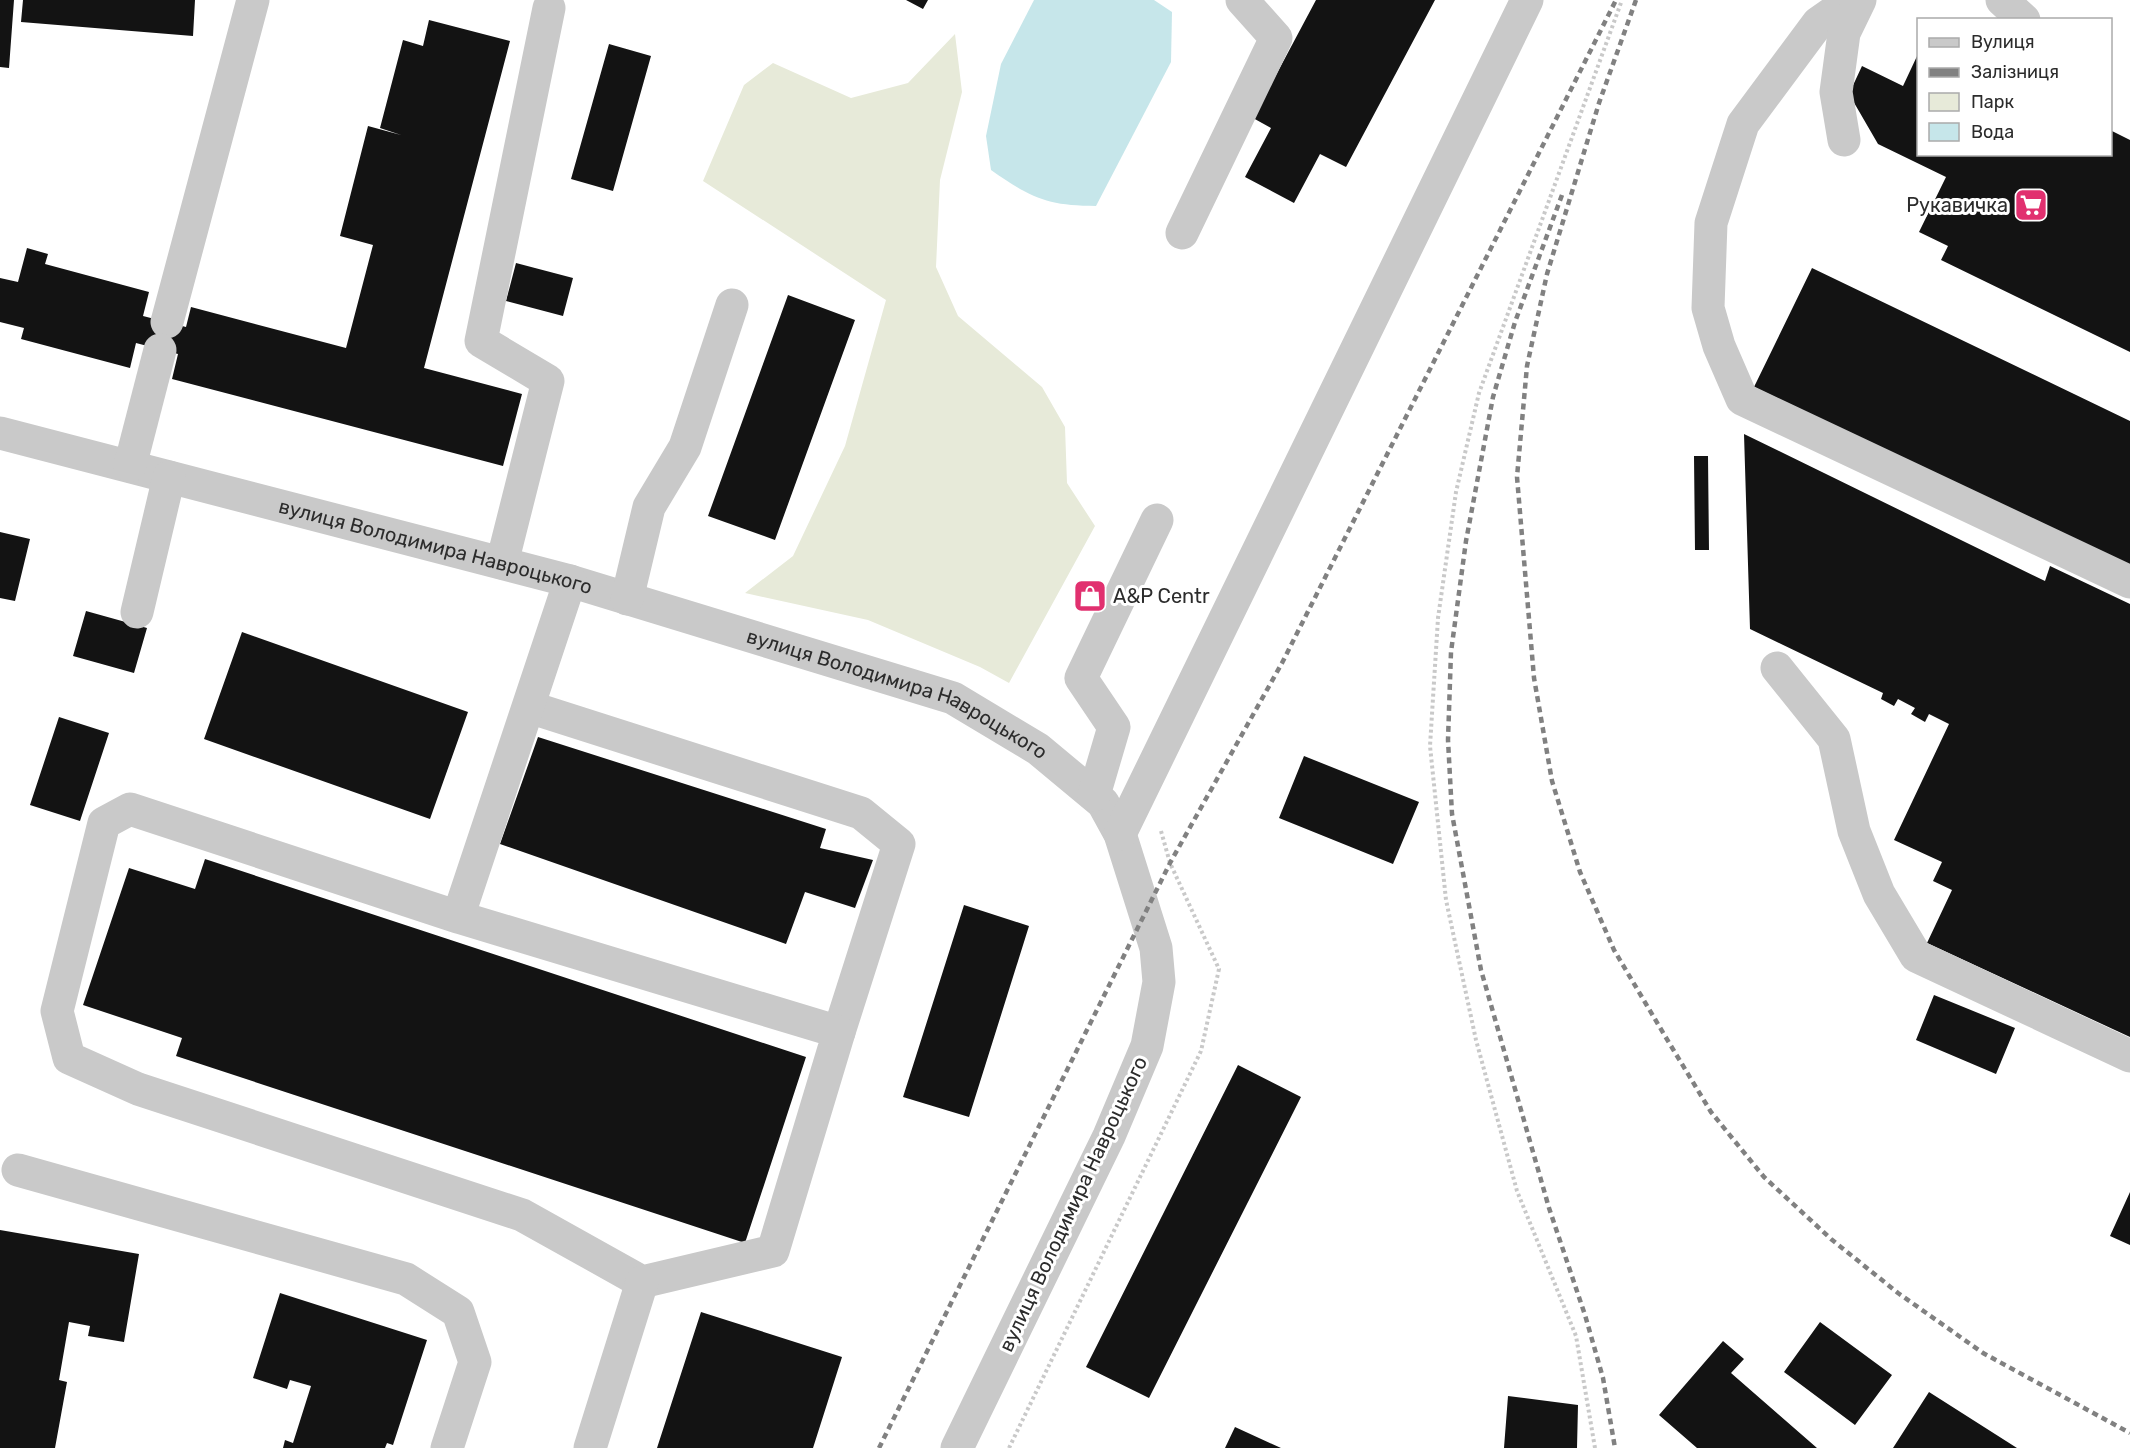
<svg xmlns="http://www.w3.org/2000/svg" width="2130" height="1448" viewBox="0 0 2130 1448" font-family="Rubik,sans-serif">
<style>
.green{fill:#e7ead9}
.water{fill:#c6e6ea}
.building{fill:#131313}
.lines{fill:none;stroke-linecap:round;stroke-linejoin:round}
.path{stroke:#c9c9c9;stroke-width:4;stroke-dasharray:3 3;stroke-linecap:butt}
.minor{stroke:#c9c9c9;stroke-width:33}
.rail{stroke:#818181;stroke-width:4.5;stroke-dasharray:6 4.5;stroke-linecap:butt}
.labels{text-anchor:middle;stroke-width:6;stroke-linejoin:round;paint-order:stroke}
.poi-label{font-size:20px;fill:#2c2c2c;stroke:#fff;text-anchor:end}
.street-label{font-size:20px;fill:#2c2c2c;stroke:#fff}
</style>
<rect width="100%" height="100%" fill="#fff"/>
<path class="green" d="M955 34 962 92 940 180 936 267 958 316 1042 387 1065 427 1067 483 1095 526 1009 683 980 667 868 620 745 593 793 556 845 446 886 300 703 181 744 85 773 63 851 98 908 83Z"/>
<path class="water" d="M1034 0H1154L1172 12 1171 62 1096 206C1047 206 1031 198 991 170L986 136 1001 64Z"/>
<path class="building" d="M0 0H14L9 68 0 67Z
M23 0H195L193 36 21 22Z
M906 0H928L923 9Z
M1316 0H1435L1346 167 1320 154 1294 203 1245 177 1271 128 1253 118Z
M429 20 510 41 424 368 522 394 503 466 172 379 178 354 136 343 130 368 21 339 24 328 0 322V278L18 282 27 248 48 254 45 264 149 292 143 316 186 327 191 307 346 348 373 245 340 236 368 126 401 135 380 128 403 40 423 46Z
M609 44 651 56 613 191 571 179Z
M1918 54V154H2110V130L2130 140V352L1941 260 1948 246 1919 232 1946 177 1878 144 1849 94 1862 66 1903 86Z
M516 263 573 278 563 316 506 301Z
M1812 268 2130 421V567L1754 387Z
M788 295 855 320 775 540 708 516Z
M1744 434 2045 581 2050 566 2130 604V1037L1927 943 1952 890 1933 881 1942 862 1894 840 1949 724 1929 714 1925 722 1911 714 1915 708 1898 699 1894 706 1881 699 1883 693 1750 629Z
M1694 456H1708L1709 550H1695Z
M0 532 30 539 15 601 0 598Z
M86 611 147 628 134 673 73 656Z
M242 632 468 712 430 819 204 739Z
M59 717 109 733 80 821 30 805Z
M538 737 826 829 820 848 873 860 855 908 805 892 786 944 500 844Z
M1304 756 1419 802 1393 864 1279 818Z
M205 859 806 1057 745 1243 176 1056 182 1038 83 1005 129 868 195 889Z
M964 905 1029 926 969 1117 903 1097Z
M1934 995 2015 1028 1996 1074 1916 1040Z
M1238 1065 1301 1097 1149 1398 1086 1367Z
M2130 1192V1245L2110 1236Z
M0 1230 139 1254 124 1342 88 1336 90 1326 69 1322 59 1380 67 1382 55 1448H0Z
M280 1293 427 1340 393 1445 387 1443 385 1448H283L285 1440 293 1443 311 1386 290 1380 287 1389 253 1378Z
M701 1312 842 1357 813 1448H657Z
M1820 1322 1892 1375 1855 1425 1784 1372Z
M1723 1341 1744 1359 1731 1373 1817 1448H1697L1659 1415Z
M1929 1392 2017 1448H1893Z
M1508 1396 1578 1405 1577 1448H1504Z
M1235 1427 1281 1448H1225Z"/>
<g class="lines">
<path class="path" d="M1009 1448 1201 1051 1219 969 1170 863 1161 831
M1595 1448 1576 1336 1517 1191 1476 1040 1446 900 1430 746 1438 618 1456 492 1479 393 1622 0"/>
<g class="minor">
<path d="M1851 0 1818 23 1743 124 1711 223 1708 308 1719 346 1742 399 2130 582"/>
<path d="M2002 0 2024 20"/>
<path d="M1844 140 1836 92 1844 33 1860 0"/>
<path d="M1182 233 1276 38 1242 0"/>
<path d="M167 322 253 0"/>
<path id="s1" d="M0 433 570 581 953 698 1038 749 1103 803 1120 834 1156 948 1159 982 1147 1046 1109 1136 957 1448"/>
<path d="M130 466 160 350"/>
<path d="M502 563 548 381 481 341 549 8"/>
<path d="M627 599 649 507 685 447 732 305"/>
<path d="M137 612 169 477"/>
<path d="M1777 668 1834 739 1854 831 1879 894 1916 956 2130 1056"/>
<path d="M529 707 861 813 899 844 839 1032"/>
<path d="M1094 795 1114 727 1081 678 1157 520"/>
<path d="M1120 834 1527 0"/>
<path d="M458 917 839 1032 773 1251 642 1282 522 1215 138 1089 69 1058 57 1011 104 823 130 809 458 917 570 581"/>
<path d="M18 1170 406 1279 458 1312 475 1362 447 1448"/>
<path d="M590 1448 642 1282"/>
</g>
<path class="rail" d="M1636 0 1599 103 1547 274 1527 366 1517 477 1534 678 1552 781 1580 872 1614 950 1665 1036 1711 1112 1764 1177 1831 1239 1898 1293 1983 1353 2130 1433
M1562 195 1515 322 1493 397 1466 541 1451 652 1448 740 1452 814 1481 970 1549 1208 1585 1315 1603 1378 1615 1448
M879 1448 1170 863 1282 663 1616 0"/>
</g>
<defs>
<g id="supermarket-square" transform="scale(1.725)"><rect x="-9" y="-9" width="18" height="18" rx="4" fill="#e1306f" stroke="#fff"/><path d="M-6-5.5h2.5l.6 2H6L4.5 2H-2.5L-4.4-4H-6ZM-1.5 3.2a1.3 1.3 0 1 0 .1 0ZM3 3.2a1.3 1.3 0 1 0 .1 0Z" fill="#fff"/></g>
<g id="shop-square" transform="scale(1.725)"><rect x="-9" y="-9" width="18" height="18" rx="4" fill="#e1306f" stroke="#fff"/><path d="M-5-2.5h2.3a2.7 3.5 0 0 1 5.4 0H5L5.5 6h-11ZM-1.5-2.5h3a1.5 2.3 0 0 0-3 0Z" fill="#fff"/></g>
</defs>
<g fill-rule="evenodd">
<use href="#supermarket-square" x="2031" y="205"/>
<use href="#shop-square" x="1090" y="596"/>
</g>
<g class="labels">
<g class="poi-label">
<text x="2008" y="212">Рукавичка</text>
<text x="1113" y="603" text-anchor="start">A&amp;P Centr</text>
</g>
<g class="street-label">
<text dy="7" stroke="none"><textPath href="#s1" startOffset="450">вулиця Володимира Навроцького</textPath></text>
<text dy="7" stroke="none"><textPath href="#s1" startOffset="936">вулиця Володимира Навроцького</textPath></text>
<text transform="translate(1073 1204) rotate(-65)" y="7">вулиця Володимира Навроцького</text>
</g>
</g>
<rect x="1917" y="18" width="195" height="138" fill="#ffffff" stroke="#ababab" stroke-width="1.5"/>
<rect x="1929" y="38" width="30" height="9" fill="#c9c9c9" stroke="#ababab" stroke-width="1.5"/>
<text x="1971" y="48" font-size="18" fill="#2c2c2c">Вулиця</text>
<rect x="1929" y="68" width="30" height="9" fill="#818181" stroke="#ababab" stroke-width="1.5"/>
<text x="1971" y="78" font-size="18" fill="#2c2c2c">Залізниця</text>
<rect x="1929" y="93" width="30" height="18" fill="#e7ead9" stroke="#ababab" stroke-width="1.5"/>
<text x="1971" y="108" font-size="18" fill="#2c2c2c">Парк</text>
<rect x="1929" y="123" width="30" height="18" fill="#c6e6ea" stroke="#ababab" stroke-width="1.5"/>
<text x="1971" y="138" font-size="18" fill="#2c2c2c">Вода</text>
</svg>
